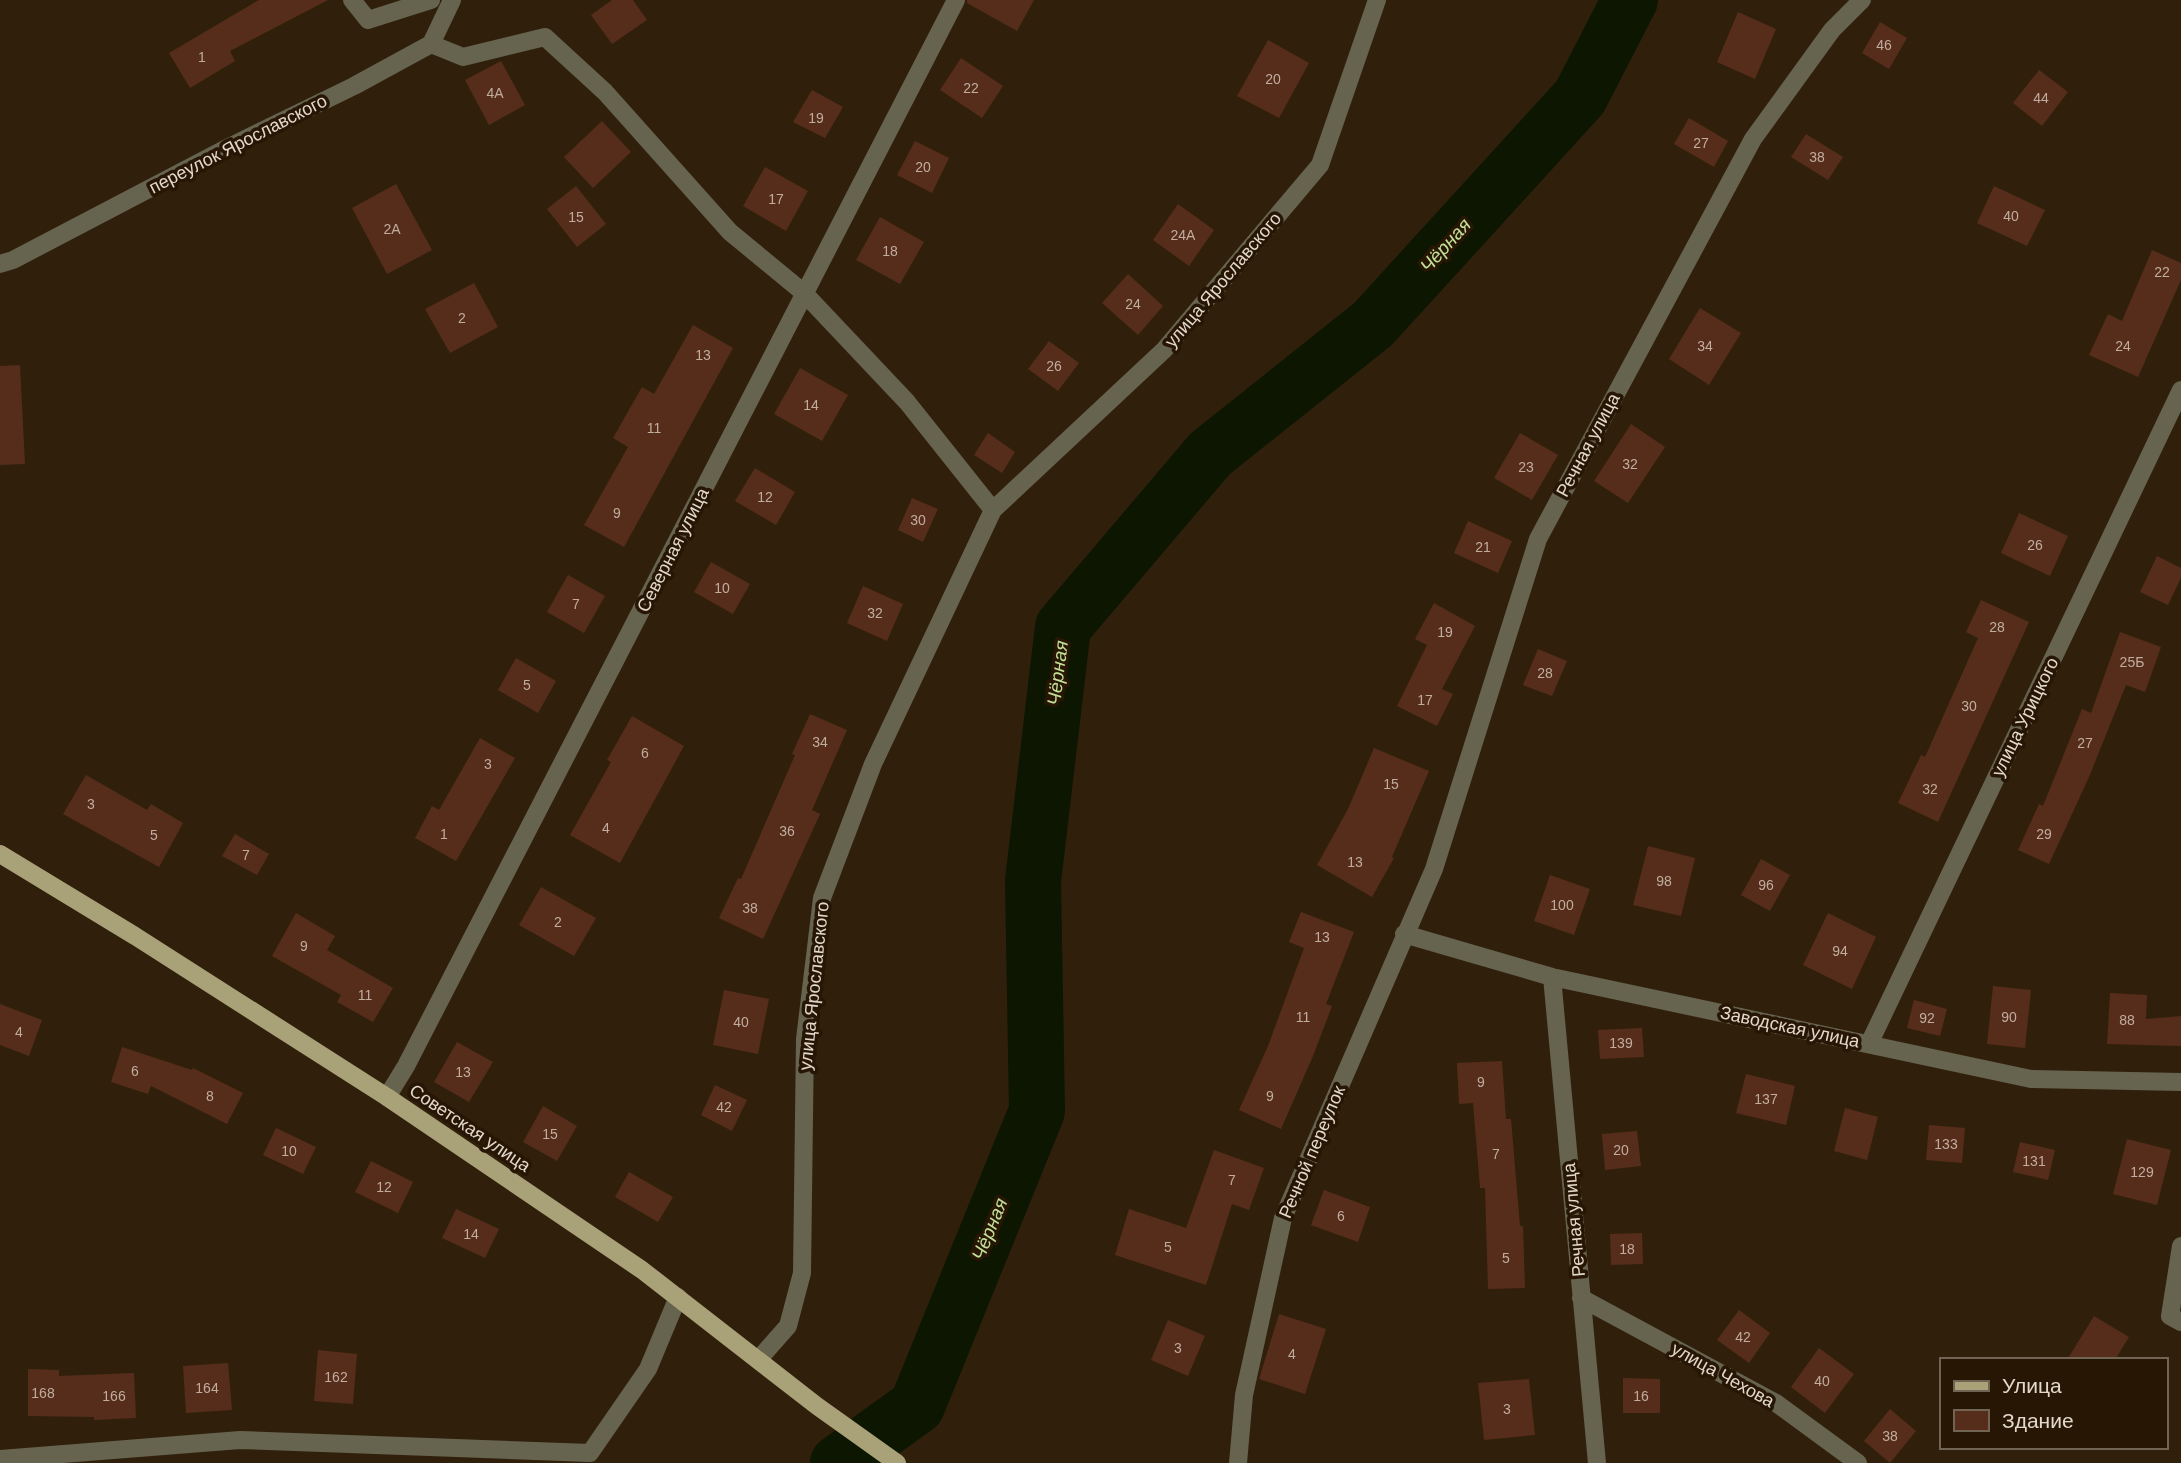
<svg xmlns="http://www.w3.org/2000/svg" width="2181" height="1463" viewBox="0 0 2181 1463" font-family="Helvetica,sans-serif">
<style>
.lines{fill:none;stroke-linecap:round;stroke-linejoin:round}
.river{stroke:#0c1600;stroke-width:56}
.building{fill:#562d1a}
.minor{stroke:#66634f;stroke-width:18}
.major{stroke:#a9a278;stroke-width:18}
.labels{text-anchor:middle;stroke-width:7;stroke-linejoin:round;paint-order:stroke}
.number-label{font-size:14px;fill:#c0ada0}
.street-label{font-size:18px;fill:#e3d8cc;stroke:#261603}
.water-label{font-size:19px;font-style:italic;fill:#c3e099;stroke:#261603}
</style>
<rect width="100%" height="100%" fill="#30200b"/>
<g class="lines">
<path class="river" d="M838 1463 917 1406 1037 1111 1033 881 1063 627 1210 454 1373 324 1580 97 1630 0"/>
</g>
<path class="building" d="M259 0H328L230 51 235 61 190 88 169 53Z
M612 0H633L647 20 612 44 591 15Z
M967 0H1034L1017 31 967 3Z
M1738 12 1776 29 1755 79 1717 62Z
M1880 22 1907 38 1889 69 1862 53Z
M1268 40 1309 63 1279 118 1237 96Z
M961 58 1003 86 982 118 940 90Z
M501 61 525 105 489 125 465 80Z
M2039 70 2068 92 2042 126 2013 103Z
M812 90 843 107 825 138 793 122Z
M1689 118 1728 141 1714 167 1674 144Z
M602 121 631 152 593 188 564 157Z
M1806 134 1843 157 1828 180 1791 157Z
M915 141 949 158 932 193 897 175Z
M765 167 808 191 786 231 743 206Z
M396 184 432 250 387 274 352 208Z
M576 186 606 224 577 247 547 209Z
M1994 186 2045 210 2027 246 1977 223Z
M1178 204 1214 230 1189 266 1153 240Z
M880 217 924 242 900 284 856 260Z
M2152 250 2181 263V280L2138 377 2089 355 2108 314 2122 321Z
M1128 274 1163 306 1138 335 1102 303Z
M474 283 498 327 450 353 425 309Z
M1700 308 1741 333 1709 385 1669 359Z
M693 325 733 348 624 547 584 525 628 447 613 438 642 387 654 394Z
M1049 341 1079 363 1058 391 1028 369Z
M20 365 25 464 0 465V366Z
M800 368 848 395 822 441 774 414Z
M1631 424 1665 447 1628 503 1594 481Z
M988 433 1015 452 1002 473 974 455Z
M1520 433 1558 455 1532 500 1494 478Z
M755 468 795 492 776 525 735 501Z
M912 498 938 509 923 542 898 530Z
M2019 513 2068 536 2050 576 2001 553Z
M1468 521 1512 541 1498 573 1454 553Z
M2157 556 2181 568V578L2168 605 2140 592Z
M711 562 750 584 733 614 694 592Z
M568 575 605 596 584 633 547 612Z
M863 586 903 604 887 641 847 623Z
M1981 600 2029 622 1938 822 1898 803 1921 755 1925 757 1978 638 1966 632Z
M1434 603 1475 626 1442 689 1453 694 1437 726 1397 706 1427 645 1415 639Z
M2120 632 2161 647 2145 692 2126 685 2089 777 2049 864 2018 850 2039 804 2043 806 2082 709 2091 713Z
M1538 649 1567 661 1552 696 1523 685Z
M516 658 556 681 538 713 498 690Z
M810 714 847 730 812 810 820 814 763 939 719 918 738 878 741 879 795 755 792 754Z
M632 716 684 746 620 863 570 835 611 762 607 760Z
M480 738 515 758 456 861 415 838 432 806 439 810Z
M1374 748 1429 771 1392 857 1394 858 1372 897 1317 865 1348 809Z
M86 775 147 810 151 804 183 823 159 867 63 814Z
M235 834 269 854 257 875 222 856Z
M1648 846 1695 858 1681 916 1633 905Z
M1761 859 1790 875 1770 911 1741 895Z
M1550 875 1590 889 1574 935 1534 921Z
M541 887 596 918 574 956 519 925Z
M1301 912 1354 932 1326 1004 1332 1006 1313 1056 1281 1129 1239 1110 1268 1046 1304 948 1289 942Z
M296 913 335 936 327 950 393 988 373 1022 337 1002 341 995 272 956Z
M1828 913 1876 937 1852 989 1803 965Z
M1993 986 2031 990 2025 1048 1987 1044Z
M724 990 769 999 758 1054 713 1045Z
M2110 993 2147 995 2146 1019 2181 1016V1046L2107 1044Z
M1914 1000 1947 1009 1940 1036 1907 1028Z
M0 1004 42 1020 29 1056 0 1045Z
M1642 1028 1644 1057 1600 1059 1598 1030Z
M457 1042 493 1062 469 1102 434 1082Z
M122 1047 192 1070 193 1068 243 1093 227 1124 151 1086 148 1094 111 1082Z
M1502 1061 1506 1119H1511L1520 1226H1523L1525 1288 1488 1289 1485 1188H1480L1473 1103 1459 1104 1457 1063Z
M1746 1074 1795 1086 1786 1125 1736 1113Z
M715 1085 747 1100 732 1131 701 1115Z
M543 1106 577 1126 557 1161 523 1142Z
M1845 1108 1878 1117 1867 1160 1834 1151Z
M1929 1125 1965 1128 1962 1163 1926 1160Z
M276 1128 316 1147 303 1174 263 1155Z
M1637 1131 1641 1166 1605 1170 1602 1134Z
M2127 1139 2171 1150 2157 1205 2113 1194Z
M2020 1142 2055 1150 2048 1180 2013 1172Z
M1214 1150 1264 1168 1249 1210 1232 1204 1206 1285 1115 1255 1129 1209 1186 1228Z
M371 1161 413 1182 398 1213 355 1192Z
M629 1172 673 1197 658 1222 615 1197Z
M1324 1190 1370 1207 1358 1242 1311 1225Z
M456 1209 499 1229 485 1258 442 1238Z
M1642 1233 1643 1264 1611 1265 1610 1234Z
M1739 1310 1770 1333 1749 1363 1717 1340Z
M1279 1314 1326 1329 1305 1394 1259 1379Z
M2094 1316 2129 1337 2115 1360H2067Z
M1168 1320 1205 1336 1188 1376 1151 1360Z
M1819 1348 1854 1374 1825 1413 1791 1387Z
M318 1350 357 1354 353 1404 314 1401Z
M228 1363 232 1410 186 1413 183 1366Z
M28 1369 59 1370V1376L134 1373 136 1418 94 1420V1417L28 1416Z
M1623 1378 1660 1379V1413H1623Z
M1529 1379 1535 1435 1484 1440 1478 1383Z
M1890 1409 1916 1431 1890 1463 1864 1441Z"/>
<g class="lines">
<path class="minor" d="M352 0 368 20 431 0
M431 44 463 57 545 37 605 92 730 232 804 293 907 402 993 510
M0 264 13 260 227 148 354 86 431 44 452 0
M1404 934 1552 977 2031 1079 2181 1082
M1552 977 1597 1463
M1869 1044 2181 390
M387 1097 406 1066C591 711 772 355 956 0
M2181 1246 2170 1316 2181 1322
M1581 1298 1776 1403 1858 1463
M758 1360 788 1326 802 1273 805 1039 822 898 873 764 993 510 1164 350 1320 165 1377 0
M0 1459 240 1440 590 1453 648 1369 678 1297
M1238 1463 1244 1395 1283 1218 1434 869 1538 539 1753 139 1832 30 1862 0"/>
<path class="major" d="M0 854 135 936 387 1097 642 1270 817 1406 897 1463"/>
</g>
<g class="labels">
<g class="number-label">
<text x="1884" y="50">46</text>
<text x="202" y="62">1</text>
<text x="1273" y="84">20</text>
<text x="971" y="93">22</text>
<text x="495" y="98">4А</text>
<text x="2041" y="103">44</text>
<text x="816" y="123">19</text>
<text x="1701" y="148">27</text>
<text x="1817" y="162">38</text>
<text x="923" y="172">20</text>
<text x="776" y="204">17</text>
<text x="2011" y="221">40</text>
<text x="576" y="222">15</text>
<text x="392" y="234">2А</text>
<text x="1183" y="240">24А</text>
<text x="890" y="256">18</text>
<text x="2162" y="277">22</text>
<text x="1133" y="309">24</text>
<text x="462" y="323">2</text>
<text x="1705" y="351">34</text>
<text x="2123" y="351">24</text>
<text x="703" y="360">13</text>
<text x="1054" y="371">26</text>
<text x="811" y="410">14</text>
<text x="654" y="433">11</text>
<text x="1630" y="469">32</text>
<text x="1526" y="472">23</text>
<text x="765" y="502">12</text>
<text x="617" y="518">9</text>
<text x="918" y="525">30</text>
<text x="2035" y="550">26</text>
<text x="1483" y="552">21</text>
<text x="722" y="593">10</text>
<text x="576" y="609">7</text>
<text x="875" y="618">32</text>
<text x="1997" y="632">28</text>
<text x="1445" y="637">19</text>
<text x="2132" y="667">25Б</text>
<text x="1545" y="678">28</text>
<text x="527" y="690">5</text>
<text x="1425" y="705">17</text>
<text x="1969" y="711">30</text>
<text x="820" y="747">34</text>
<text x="2085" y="748">27</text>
<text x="645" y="758">6</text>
<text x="488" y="769">3</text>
<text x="1391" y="789">15</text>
<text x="1930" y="794">32</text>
<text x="91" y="809">3</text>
<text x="606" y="833">4</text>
<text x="787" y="836">36</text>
<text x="444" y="839">1</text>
<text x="2044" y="839">29</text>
<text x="154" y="840">5</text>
<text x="246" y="860">7</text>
<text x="1355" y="867">13</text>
<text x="1664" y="886">98</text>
<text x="1766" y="890">96</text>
<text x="1562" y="910">100</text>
<text x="750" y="913">38</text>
<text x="558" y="927">2</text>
<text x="1322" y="942">13</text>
<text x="304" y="951">9</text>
<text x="1840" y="956">94</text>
<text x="365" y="1000">11</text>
<text x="1303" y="1022">11</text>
<text x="2009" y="1022">90</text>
<text x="1927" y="1023">92</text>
<text x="2127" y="1025">88</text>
<text x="741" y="1027">40</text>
<text x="19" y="1037">4</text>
<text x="1621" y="1048">139</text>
<text x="135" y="1076">6</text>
<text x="463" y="1077">13</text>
<text x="1481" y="1087">9</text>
<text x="210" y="1101">8</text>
<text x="1270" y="1101">9</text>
<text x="1766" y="1104">137</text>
<text x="724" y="1112">42</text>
<text x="550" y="1139">15</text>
<text x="1946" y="1149">133</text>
<text x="1621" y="1155">20</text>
<text x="289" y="1156">10</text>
<text x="1496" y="1159">7</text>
<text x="2034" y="1166">131</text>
<text x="2142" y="1177">129</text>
<text x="1232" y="1185">7</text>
<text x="384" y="1192">12</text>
<text x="1341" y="1221">6</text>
<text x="471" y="1239">14</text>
<text x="1168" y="1252">5</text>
<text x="1627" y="1254">18</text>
<text x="1506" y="1263">5</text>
<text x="1743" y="1342">42</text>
<text x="1178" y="1353">3</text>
<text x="1292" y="1359">4</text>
<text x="336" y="1382">162</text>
<text x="1822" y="1386">40</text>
<text x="207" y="1393">164</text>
<text x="43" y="1398">168</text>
<text x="114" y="1401">166</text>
<text x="1641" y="1401">16</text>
<text x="1507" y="1414">3</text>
<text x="1890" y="1441">38</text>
</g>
<g class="street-label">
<text transform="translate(238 144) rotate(-27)" y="6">переулок Ярославского</text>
<text transform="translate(1223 280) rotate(-50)" y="6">улица Ярославского</text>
<text transform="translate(1588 445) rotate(-62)" y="6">Речная улица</text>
<text transform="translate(673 550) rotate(-63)" y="6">Северная улица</text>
<text transform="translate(2025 717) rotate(-64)" y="6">улица Урицкого</text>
<text transform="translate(814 986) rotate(-84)" y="6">улица Ярославского</text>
<text transform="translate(1790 1027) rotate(12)" y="6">Заводская улица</text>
<text transform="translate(470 1128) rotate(34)" y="6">Советская улица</text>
<text transform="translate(1312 1152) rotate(-67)" y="6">Речной переулок</text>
<text transform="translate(1574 1220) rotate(-95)" y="6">Речная улица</text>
<text transform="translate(1723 1375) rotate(29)" y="6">улица Чехова</text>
</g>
<g class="water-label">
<text transform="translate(1445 245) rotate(-48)" y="7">Чёрная</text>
<text transform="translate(1057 673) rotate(-83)" y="7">Чёрная</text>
<text transform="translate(989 1229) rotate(-68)" y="7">Чёрная</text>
</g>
</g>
<rect x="1940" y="1358" width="228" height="91" fill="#261603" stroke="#726453" stroke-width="2"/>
<rect x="1954" y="1381" width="35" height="10" fill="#a9a278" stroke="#726453" stroke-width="2"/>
<text x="2002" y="1393" font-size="21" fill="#e3d8cc">Улица</text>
<rect x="1954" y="1410" width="35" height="21" fill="#562d1a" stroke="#726453" stroke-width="2"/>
<text x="2002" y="1428" font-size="21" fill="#e3d8cc">Здание</text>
</svg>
